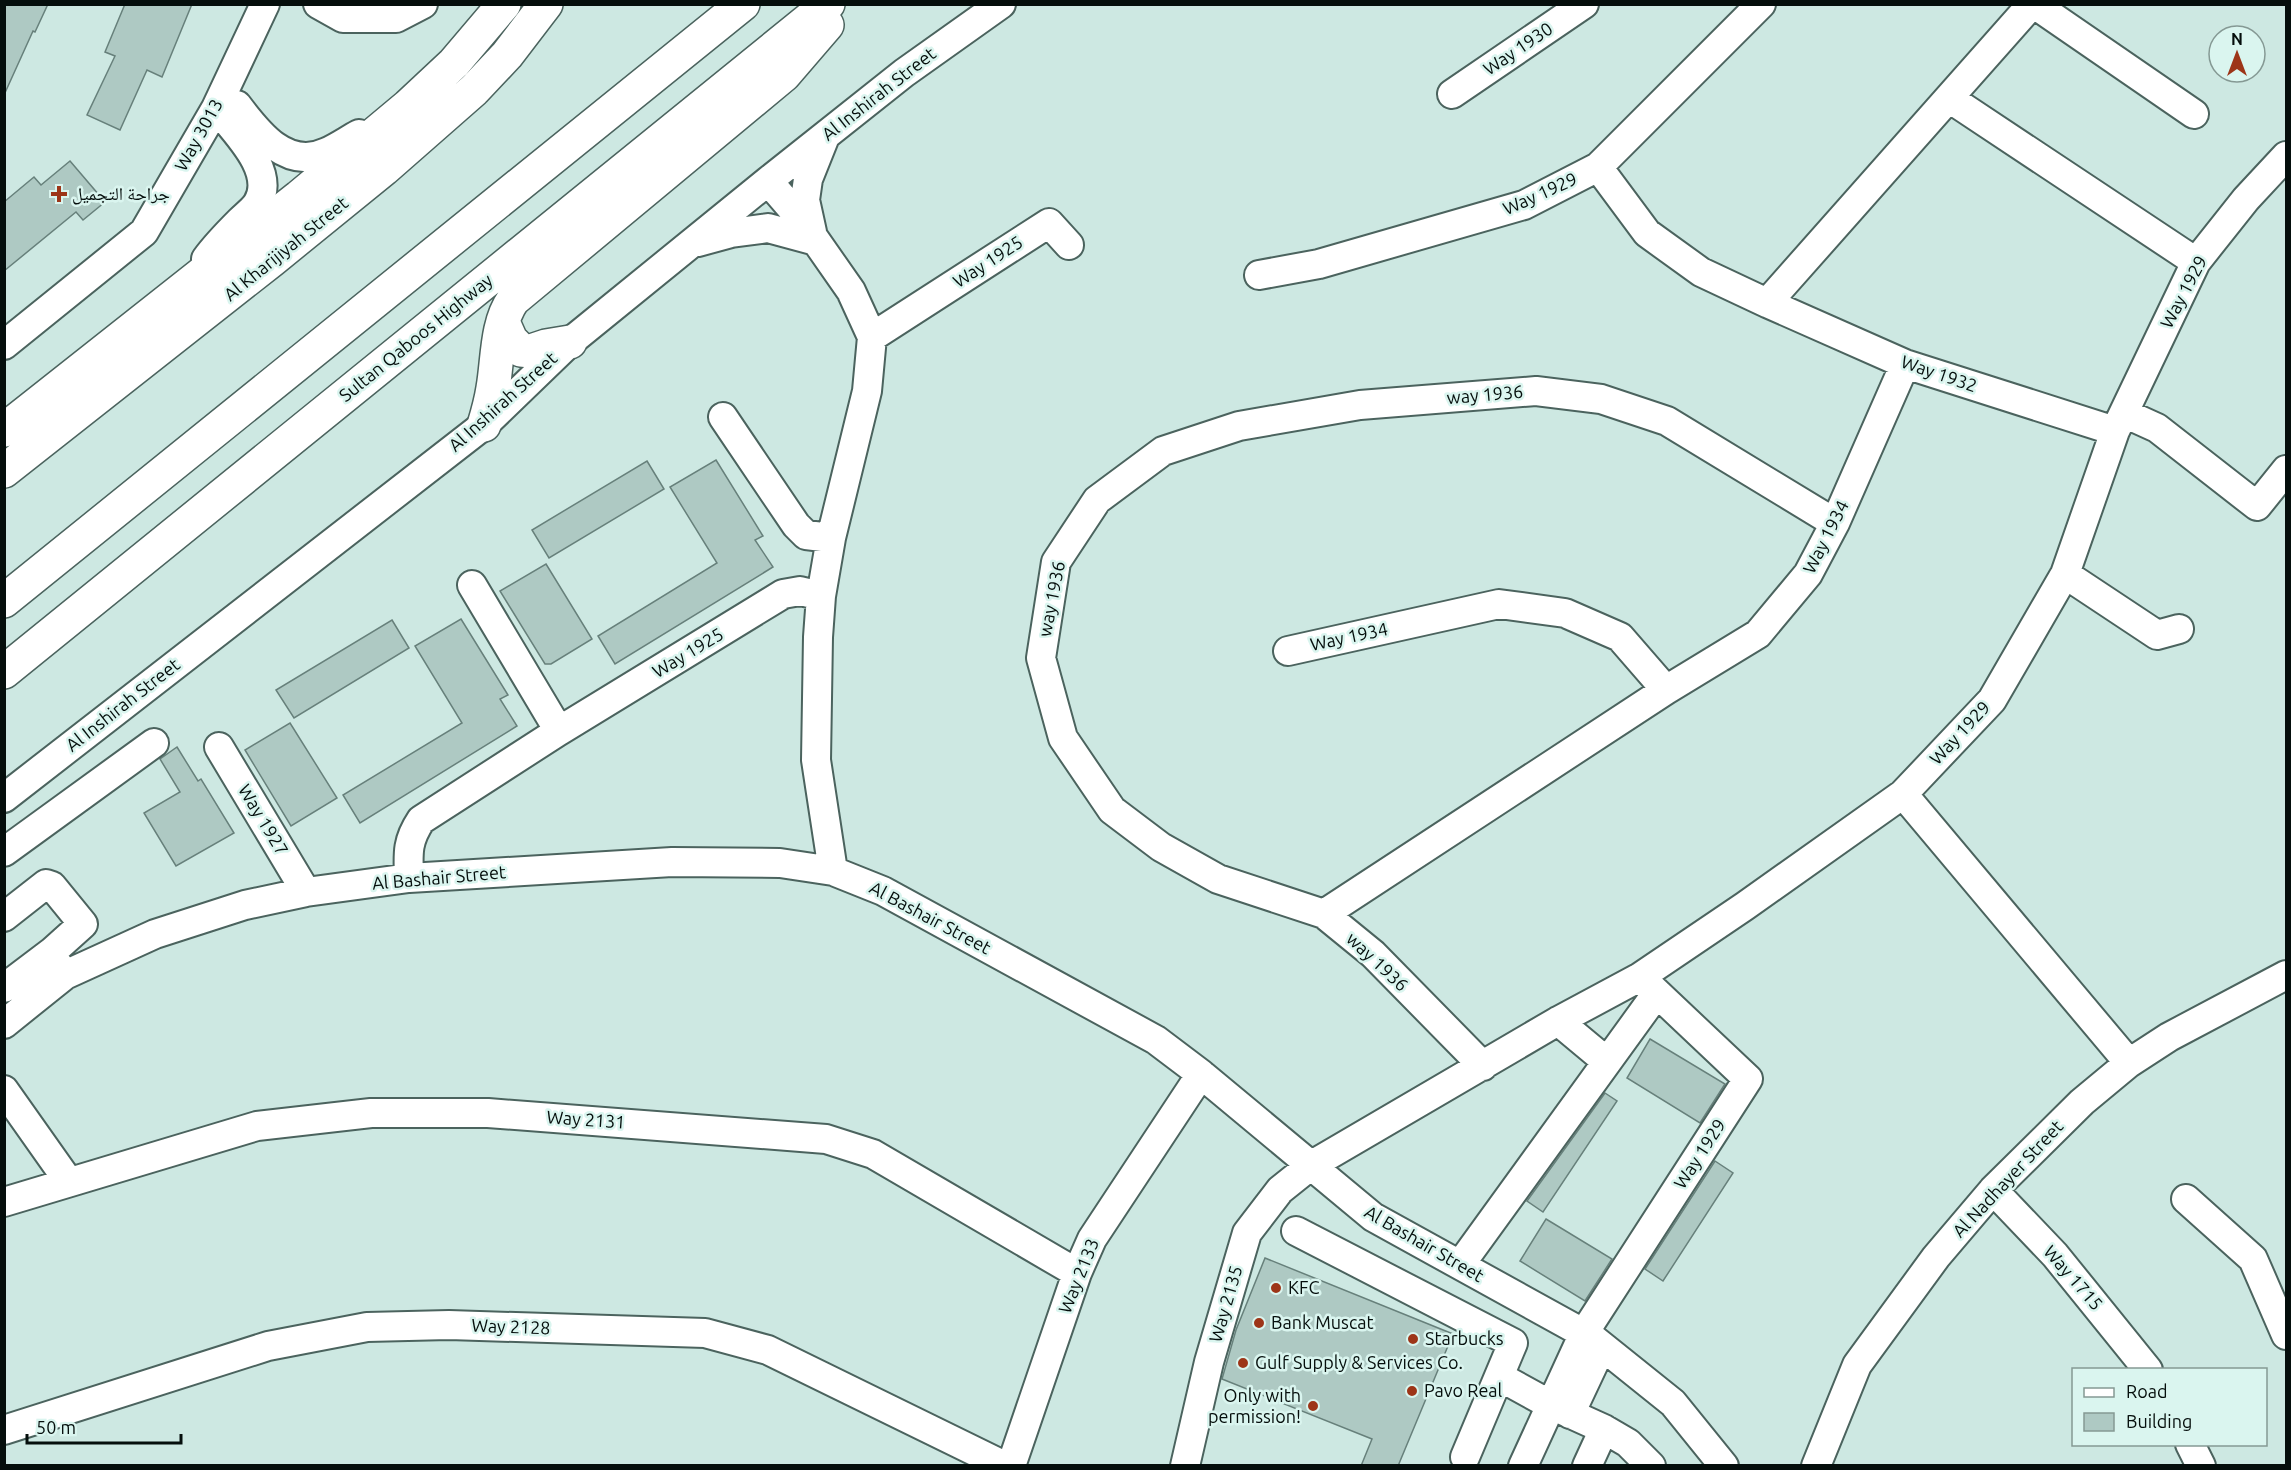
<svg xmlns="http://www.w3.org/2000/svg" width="2291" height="1470" viewBox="0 0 2291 1470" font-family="Ubuntu,'Noto Naskh Arabic',sans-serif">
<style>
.building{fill:#aec9c3;stroke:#67807b;stroke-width:1.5}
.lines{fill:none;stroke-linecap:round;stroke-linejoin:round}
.minor-casing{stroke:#4b635e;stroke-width:32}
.major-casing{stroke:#4b635e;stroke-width:36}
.highway-casing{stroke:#4b635e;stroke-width:36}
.minor{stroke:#fff;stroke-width:28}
.major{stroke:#fff;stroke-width:33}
.highway{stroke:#fff;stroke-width:33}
.poi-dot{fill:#9d3518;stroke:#daf5ef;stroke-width:2}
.labels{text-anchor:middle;stroke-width:5;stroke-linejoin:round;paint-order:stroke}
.street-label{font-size:18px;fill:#050e0c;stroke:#daf5ef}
.poi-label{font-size:18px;fill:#050e0c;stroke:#daf5ef;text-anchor:start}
</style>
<rect width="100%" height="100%" fill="#cde8e2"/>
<path class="building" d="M4 4H48L35 32 33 31 4 95Z
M125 4H192L162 77 147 70 120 130 87 115 115 56 105 52Z
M70 161 105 202 83 220 76 212 4 271V202L34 177 41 185Z
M716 460 763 536 755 540 773 567 615 664 598 636 717 563 670 487Z
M647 461 664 489 549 558 532 530Z
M546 564 592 639 551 664H545L500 591Z
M461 619 508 695 500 699 517 726 360 823 343 795 462 723 415 646Z
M392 620 409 648 294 718 276 690Z
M290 723 337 798 291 826 245 750Z
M177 747 198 781 201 779 234 833 176 866 144 813 180 792 160 759Z
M1650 1039 1725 1084 1700 1123 1627 1078Z
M1605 1093 1617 1101 1543 1212 1527 1201Z
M1715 1161 1733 1173 1663 1281 1645 1269Z
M1546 1219 1612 1259 1585 1301 1520 1261Z
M1265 1258 1453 1334 1398 1466H1361L1372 1439 1222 1379 1236 1330Z"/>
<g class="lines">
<g class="minor-casing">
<path id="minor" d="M318 4 343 18H396L423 4
M2034 4 2194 114
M1452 94 1584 4
M1949 98 2196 262
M237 105C258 133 287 171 327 152 338 147 348 140 359 134
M1598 167 1647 233 1701 272 1767 303 1905 364 2115 431
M768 181 800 218 851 291 872 337 867 391 831 538 821 596 818 637 816 760 833 871
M812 232 805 200 808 179 824 139
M698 242 731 233 768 228 816 241
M206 259C216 245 228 233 240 221 245 216 253 210 257 204 278 172 234 131 216 108
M1259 275 1319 264 1524 205 1598 167 1761 4
M1767 303 2032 4
M872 337 1049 223 1069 245
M4 345 144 232 216 108 265 4
M2124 413 2157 428 2257 506 2286 470
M723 417 796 525 806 535 831 538
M2065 574 2157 635 2179 629
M472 585 559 731
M1288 651 1499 604 1565 613 1620 637 1666 690
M219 747 306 892
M1903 794 2129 1063
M4 798 484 425 570 342 768 181 904 73 1001 4
M4 852 154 743
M409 878C408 853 407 841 421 820L559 731 783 594 800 591 821 596
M1324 914 1666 690 1758 634 1808 574 1835 523 1905 364
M4 917 46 884 52 886 83 924 53 951 54 959 65 975
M4 988 53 951
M1558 1021 1606 1061
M4 1024 65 975 155 934 245 905 306 892 409 878 672 862 780 863 833 871 883 891 1156 1040 1201 1074 1373 1217 1592 1338 1673 1403 1724 1466
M1483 1066 1373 954 1324 914 1218 879 1161 847 1112 810 1063 738 1041 658 1056 562 1097 500 1163 451 1239 426 1360 405 1536 391 1601 399 1667 421 1835 523
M4 1090 69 1182
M1993 1190 2055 1255 2148 1370
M2186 1199 2253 1259 2286 1335
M4 1202 257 1126 371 1113H488L826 1139 873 1154 1077 1273
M1296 1231 1513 1343 1465 1457
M1460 1265 1657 993
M1500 1377 1551 1405 1604 1429 1628 1443 1651 1466
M1570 1414 1602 1346
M4 1430 268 1346 367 1327 449 1325 705 1333 768 1350 1005 1466
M2190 1444 2201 1466
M1011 1466 1077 1273 1092 1239 1201 1074
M1185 1466 1209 1362 1247 1233 1280 1190 1310 1166 1558 1021 1640 977 1745 906 1903 794 1992 700 2065 574 2115 431 2196 262 2246 199 2286 156
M1523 1466 1584 1333 1748 1079 1640 977
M1587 1466 1604 1429
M1816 1466 1857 1365 1936 1257 1993 1190 2082 1102 2129 1063 2169 1037 2286 975"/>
</g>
<g class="major-casing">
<path id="major" d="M4 430 299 197 408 106 454 63 504 4
M4 471 272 260 384 169 474 90 507 55 546 4"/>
</g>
<g class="highway-casing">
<path id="highway" d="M503 322 511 340 521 350 531 351 546 346 570 342
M484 425C488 412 491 401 493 388 498 360 496 324 513 300L784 75 827 25
M4 601 743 4
M4 672 828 4"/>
</g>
<use href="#minor" class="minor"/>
<use href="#major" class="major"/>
<use href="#highway" class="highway"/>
</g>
<g class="poi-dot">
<path d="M56 185h6v6h6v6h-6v6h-6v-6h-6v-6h6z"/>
<circle cx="1276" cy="1288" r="6"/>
<circle cx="1259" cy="1323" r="6"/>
<circle cx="1413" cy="1339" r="6"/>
<circle cx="1243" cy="1363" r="6"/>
<circle cx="1412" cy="1391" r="6"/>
<circle cx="1313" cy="1406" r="6"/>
</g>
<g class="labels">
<g class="street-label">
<text transform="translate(1518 49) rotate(-34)" y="6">Way 1930</text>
<text transform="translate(879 94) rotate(-38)" y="6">Al Inshirah Street</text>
<text transform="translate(199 135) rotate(-61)" y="6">Way 3013</text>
<text transform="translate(1540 194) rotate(-24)" y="6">Way 1929</text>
<text transform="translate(286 249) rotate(-39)" y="6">Al Kharijiyah Street</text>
<text transform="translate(988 262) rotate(-33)" y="6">Way 1925</text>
<text transform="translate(2184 292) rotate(-62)" y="6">Way 1929</text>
<text transform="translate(416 338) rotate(-39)" y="6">Sultan Qaboos Highway</text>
<text transform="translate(1939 374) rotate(19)" y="6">Way 1932</text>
<text transform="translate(1485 395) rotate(-5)" y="6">way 1936</text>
<text transform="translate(503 402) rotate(-42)" y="6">Al Inshirah Street</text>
<text transform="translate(1826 537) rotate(-63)" y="6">Way 1934</text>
<text transform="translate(1052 599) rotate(-79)" y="6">way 1936</text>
<text transform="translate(1349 637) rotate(-12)" y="6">Way 1934</text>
<text transform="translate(688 653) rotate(-31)" y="6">Way 1925</text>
<text transform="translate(123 705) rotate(-38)" y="6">Al Inshirah Street</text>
<text transform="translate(1960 733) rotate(-47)" y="6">Way 1929</text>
<text transform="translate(263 820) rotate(59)" y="6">Way 1927</text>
<text transform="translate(439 878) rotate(-5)" y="6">Al Bashair Street</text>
<text transform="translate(930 918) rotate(28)" y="6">Al Bashair Street</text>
<text transform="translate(1377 962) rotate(43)" y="6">way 1936</text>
<text transform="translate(586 1120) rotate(4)" y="6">Way 2131</text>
<text transform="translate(1700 1154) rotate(-57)" y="6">Way 1929</text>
<text transform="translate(2008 1179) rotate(-47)" y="6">Al Nadhayer Street</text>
<text transform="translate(1424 1244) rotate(30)" y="6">Al Bashair Street</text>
<text transform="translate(1079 1276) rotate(-68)" y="6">Way 2133</text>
<text transform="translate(2073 1278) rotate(49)" y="6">Way 1715</text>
<text transform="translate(1226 1304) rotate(-74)" y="6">Way 2135</text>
<text transform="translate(511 1327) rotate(2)" y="6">Way 2128</text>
</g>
<g class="poi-label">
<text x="72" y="200">جراحة التجميل</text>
<text x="1288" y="1294">KFC</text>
<text x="1271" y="1329">Bank Muscat</text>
<text x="1425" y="1345">Starbucks</text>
<text x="1255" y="1369">Gulf Supply &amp; Services Co.</text>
<text x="1424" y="1397">Pavo Real</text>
<text x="1301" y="1402" text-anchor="end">Only with<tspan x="1301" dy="21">permission!</tspan></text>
</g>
</g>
<rect width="2291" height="1470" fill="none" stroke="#050e0c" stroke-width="12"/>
<rect x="2072" y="1368" width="195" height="78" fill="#daf5ef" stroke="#859994" stroke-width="1.5"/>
<rect x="2084" y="1388" width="30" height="9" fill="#ffffff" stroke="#859994" stroke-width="1.5"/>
<text x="2126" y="1398" font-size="18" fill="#050e0c">Road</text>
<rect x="2084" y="1413" width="30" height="18" fill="#aec9c3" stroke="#859994" stroke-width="1.5"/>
<text x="2126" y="1428" font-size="18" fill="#050e0c">Building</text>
<g transform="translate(2237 54)"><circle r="28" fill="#daf5ef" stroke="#859994" stroke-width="1.5"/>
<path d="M0-4.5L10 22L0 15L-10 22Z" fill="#9d3518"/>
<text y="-9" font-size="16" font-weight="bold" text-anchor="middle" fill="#050e0c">N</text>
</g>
<path d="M27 1434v9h154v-9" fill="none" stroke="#050e0c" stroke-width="3"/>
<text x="36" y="1434" font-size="18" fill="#050e0c" stroke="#daf5ef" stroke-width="4.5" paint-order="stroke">50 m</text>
</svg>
